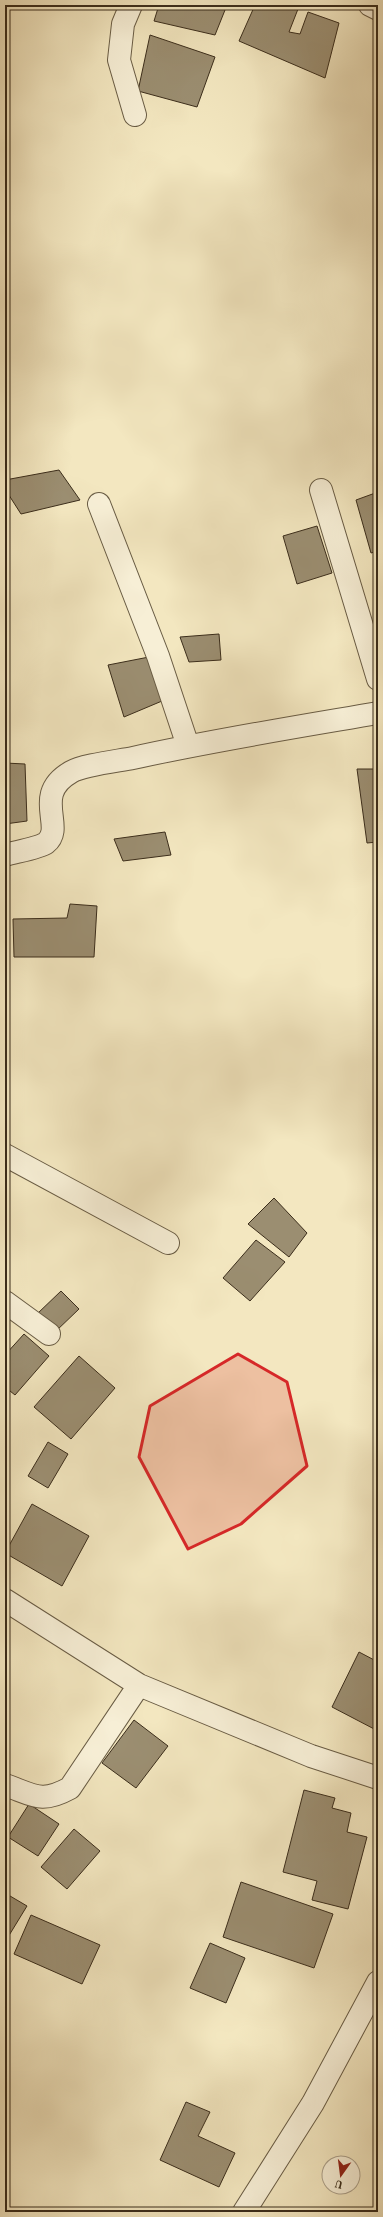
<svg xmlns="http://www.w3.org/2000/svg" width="383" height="2217" viewBox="0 0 383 2217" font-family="Vollkorn,serif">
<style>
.building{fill:#9b8e71;stroke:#3b2d1b}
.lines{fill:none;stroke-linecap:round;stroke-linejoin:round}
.minor-casing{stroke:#695c44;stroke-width:24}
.minor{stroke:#f7efd6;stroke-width:22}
.marked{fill:#d62828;fill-opacity:0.2;stroke:#d62828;stroke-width:3;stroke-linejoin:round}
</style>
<rect width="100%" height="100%" fill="#f3e7c0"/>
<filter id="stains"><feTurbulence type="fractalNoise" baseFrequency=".005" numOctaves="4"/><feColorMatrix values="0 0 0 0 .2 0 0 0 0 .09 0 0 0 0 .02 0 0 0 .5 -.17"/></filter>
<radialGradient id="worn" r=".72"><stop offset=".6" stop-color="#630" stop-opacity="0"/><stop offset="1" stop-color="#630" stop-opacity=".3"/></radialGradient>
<path class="building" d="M159 5H227L215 35 154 21Z
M255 5H296L298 9 289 32 300 34 308 12 339 23 325 78 239 41Z
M150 35 215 57 197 107 138 91Z
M59 470 80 500 21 514 5 489V480Z
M378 492V551L371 553 356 500Z
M317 526 332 573 297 584 283 536Z
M219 634 221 660 189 662 180 637Z
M149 657 162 701 124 717 108 665Z
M5 763 25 764 27 821 5 824Z
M357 769H378V842L367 843Z
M165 832 171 855 123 861 114 839Z
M70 904 97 906 94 957H14L13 919 67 918Z
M274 1198 307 1233 289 1257 248 1224Z
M256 1240 285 1262 250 1301 223 1278Z
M61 1291 79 1309 55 1332 37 1314Z
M24 1334 49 1356 15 1395 5 1387V1355Z
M79 1356 115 1388 71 1439 34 1407Z
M48 1442 68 1454 48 1488 28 1476Z
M32 1504 89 1536 62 1586 5 1553Z
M359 1652 378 1662V1731L332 1707Z
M134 1720 168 1746 136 1788 102 1763Z
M304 1790 335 1798 332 1808 351 1813 347 1832 367 1837 348 1909 312 1900 317 1881 283 1872Z
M29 1804 59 1824 38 1856 8 1837Z
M74 1829 100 1851 67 1889 41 1867Z
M241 1882 333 1914 314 1968 223 1937Z
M5 1893 27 1906 5 1942Z
M31 1915 100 1945 82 1984 14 1954Z
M210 1943 245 1958 226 2003 190 1988Z
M186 2102 210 2112 198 2136 235 2153 219 2187 160 2160Z"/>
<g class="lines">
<g class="minor-casing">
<path id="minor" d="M131 5 123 24 119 60 135 115
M370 5 378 9
M321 490 378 679
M99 504 158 656 188 746
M5 855C15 852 39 848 46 843 66 827 31 795 71 772 83 765 118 761 133 758 214 740 296 727 378 713
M5 1155 168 1243
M5 1302 49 1334
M5 1600 139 1685 311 1756 378 1778
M5 1785C34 1795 41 1804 70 1788L139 1685
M244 2212 313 2103 378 1982"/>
</g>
<use href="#minor" class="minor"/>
</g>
<path class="marked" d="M238 1354 287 1382 307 1466 241 1524 188 1549 139 1457 150 1406Z"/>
<rect width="383" height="2217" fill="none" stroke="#f3e7c0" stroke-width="20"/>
<rect x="6" y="6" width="371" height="2205" fill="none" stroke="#3b2d1b" stroke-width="2"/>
<rect x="10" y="10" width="363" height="2197" fill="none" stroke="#3b2d1b"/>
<g transform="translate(341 2175) rotate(194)"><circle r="19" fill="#f7efd6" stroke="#aca18b"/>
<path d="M0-3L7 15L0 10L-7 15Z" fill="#8f2418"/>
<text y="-6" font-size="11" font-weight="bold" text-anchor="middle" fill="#3b2d1b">U</text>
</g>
<rect width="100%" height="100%" filter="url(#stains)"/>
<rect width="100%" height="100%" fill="url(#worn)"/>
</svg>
